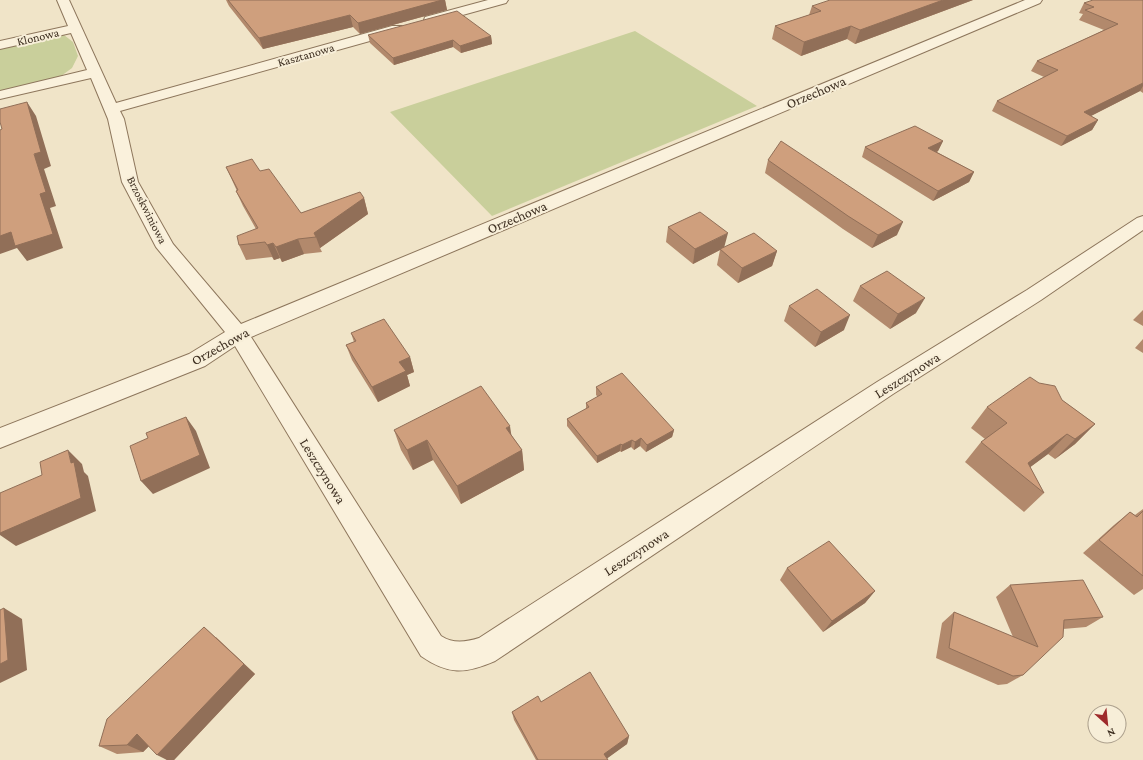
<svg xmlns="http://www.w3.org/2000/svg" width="1143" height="760" viewBox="0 0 1143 760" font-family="'Crimson Pro',serif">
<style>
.green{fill:#c9cf9b}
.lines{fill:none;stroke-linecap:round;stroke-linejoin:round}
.street-casing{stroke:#8d765c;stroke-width:2}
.street{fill:#faf1dc;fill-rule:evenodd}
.wall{fill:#b2896c}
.shaded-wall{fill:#916f58}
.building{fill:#cf9f7d;stroke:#916f58}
.labels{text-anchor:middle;stroke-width:4;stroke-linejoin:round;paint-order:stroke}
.far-street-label{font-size:12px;fill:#3d2e20;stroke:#f7eed8}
.street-label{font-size:14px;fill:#3d2e20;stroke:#f7eed8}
</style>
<rect width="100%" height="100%" fill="#f0e4c8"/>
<path class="green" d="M635 31 757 106 492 216 390 112Z
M54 35H64L73 42 78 56 72 68 57 79 0 92V47Z"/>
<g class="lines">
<g class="street-casing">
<path id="street" d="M57 0H69L116 103 392 26H402L404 29 402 32 120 111 124 119 138 182 173 244 241 324 1025 0H1042L1040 3 251 337 441 636C453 644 466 642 479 638L877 382 1027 290 1137 218 1143 216V230L1041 300 893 394 495 661C465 674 448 675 421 656L235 346 205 366 0 448V428L189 354 225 332 156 247 122 182 108 119 91 78 0 99V91L87 70 71 33 0 49V41L68 26Z
M488 0H508L506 3 430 24 425 23 424 20 425 17Z"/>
</g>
<use href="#street" class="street"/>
</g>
<path class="wall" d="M226 0H445L447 10 360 34 353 27 263 49 229 6Z
M973 0 855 44 847 39 801 56 772 39 775 26 809 15 812 6Z
M1143 0V93L1140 91 1091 116 1098 120 1092 130 1061 146 992 111 997 101 1044 77 1031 71 1037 61 1104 30 1079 20 1083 14 1079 13 1084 3Z
M368 35 491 36 492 44 461 53 453 47 394 65 370 43Z
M943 141 938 151 937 152 974 172 969 182 933 201 862 157 865 147Z
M768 160 897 235 872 248 843 229 765 173Z
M226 167 260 171 301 213 364 198 368 214 320 248 322 252 304 254 282 262 280 258 274 260 272 257 246 260 239 245 256 229 243 206 236 191H237Z
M668 227 724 247 777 251 772 266 738 283 717 265 720 250 693 264 666 242Z
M860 286 916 313 890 329 853 301Z
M789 306 844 330 815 347 784 321Z
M1143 310V326L1133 320Z
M351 333 410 357 414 372 407 375 410 386 378 402 352 360 346 345 354 342Z
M1143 339V353L1135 348Z
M596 387 674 430 672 437 646 452 640 446 634 450 631 447 621 452 620 451 597 463 567 426V419L586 409V403L598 397 596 395Z
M1062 400 1095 424 1075 444 1055 459 1048 454 1030 467 1044 493 1024 512 965 462 981 442 985 439 971 428 987 407Z
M394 430 512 436 522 450 524 470 461 504 433 460 413 470 401 450Z
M1143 509V589L1134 595 1083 553 1114 525 1130 512 1135 515Z
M787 568 875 591 865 603 823 632 780 580Z
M1010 585 1103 617 1086 627 1063 629 1023 675 1007 684 998 685 936 658 942 623 954 612 1013 637 996 597Z
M216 637 255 674 174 760H167L149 746 143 752 117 754 99 746Z
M541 702 629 736 627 744 607 758 608 760H536L514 720 512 712Z"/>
<path class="shaded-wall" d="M436 0H445L447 10 360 34 358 23Z
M943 0H973L855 44 860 30Z
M350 15 353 27 263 49 259 38Z
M851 26 847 39 801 56 804 42Z
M491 36 492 44 461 53 460 46Z
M453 40V47L394 65 393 58Z
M1143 83V86L1140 91 1077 123 1084 112Z
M27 102 36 116 51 166 44 169 56 206 50 208 63 248 27 261 17 248 0 254V236L40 194Z
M1098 120 1092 130 1061 146 1067 136Z
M943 141 938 151 924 158 928 148Z
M974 172 969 182 933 201 938 191Z
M364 198 368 214 320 248 316 237 314 233Z
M903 222 897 235 872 248 878 235Z
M728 233 724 248 720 249V250L693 264 695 249Z
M298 239 304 254 282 262 276 247Z
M273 243 280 258 274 260 267 245Z
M777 251 772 266 738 283 742 268Z
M925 298 916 313 890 329 898 314Z
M850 315 844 330 815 347 821 332Z
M410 357 414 372 407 375 410 386 378 402 372 387 399 362Z
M186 417 196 431 210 468 153 494 141 481Z
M1095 424 1075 444 1055 459 1075 439Z
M510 426 513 446 506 428Z
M674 430 672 437 646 452 647 445Z
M1067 434 1048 454 1021 474 1028 463Z
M641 438 640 446 634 450 635 442Z
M427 440 433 460 413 470 407 450Z
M632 440 631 447 621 452 622 445Z
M621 444 620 451 597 463V456Z
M68 450 82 464 84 472 88 476 96 511 16 546 0 535V533L71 463Z
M522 450 524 470 461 504 457 486Z
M875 591 865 603 823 632 832 621Z
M4 608 22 619 27 670 0 683V664Z
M204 627 255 674 174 760H167L157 755Z
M137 734 153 742 143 752 127 745Z
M629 736 627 744 605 760 604 754Z"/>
<path class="building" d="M228 0H442L358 23 350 15 259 38Z
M830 0H943L860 30 851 26 804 42 775 26 821 11 812 6Z
M1093 0H1143V83L1084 112 1098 120 1067 136 997 101 1058 70 1037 61 1118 24 1085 10 1094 7 1084 3Z
M457 11 491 36 460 46 453 40 393 58 368 35Z
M27 102 41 152 34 154 46 192 40 194 53 234 15 246 11 232 0 236V130L2 129 0 122V109Z
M915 126 943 141 928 148 974 172 938 191 865 147Z
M781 141 903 222 878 235 848 216 768 160Z
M252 159 260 171 269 169 301 213 360 192 364 198 314 233 316 237 298 239 276 247 273 243 267 245 265 242 239 245 237 236 258 228 236 191 238 190 226 167Z
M700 212 728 233 695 249 668 227Z
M754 233 777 251 742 268 720 249Z
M887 271 925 298 898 314 860 286Z
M817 289 850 315 821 332 789 306Z
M384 319 410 357 399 362 406 371 372 387 346 345 356 341 351 333Z
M622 373 674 430 647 445 641 438 635 442 632 440 622 445 621 444 597 456 567 419 589 407 586 403 602 394 596 387Z
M1030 377 1039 383 1055 386 1062 400 1095 424 1075 439 1067 434 1028 463 1044 493 981 442 1007 423 987 407Z
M481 386 510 426 506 428 522 450 457 486 427 440 407 450 394 430Z
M186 417 200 455 141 481 130 446 148 438 146 433Z
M68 450 71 463 74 462 81 498 0 533V493L42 475 40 462Z
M1143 511V576L1099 540 1130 512 1137 517Z
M829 541 875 591 832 621 787 568Z
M1083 580 1103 617 1064 620 1063 637 1023 675 1013 676 949 648 954 612 1038 647 1010 585Z
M4 608 8 660 0 664V610Z
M204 627 244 664 157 755 137 734 127 745 99 746 107 719Z
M590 672 629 736 604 754 608 760H538L512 712 538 696 541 702Z"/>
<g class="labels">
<g class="far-street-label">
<text transform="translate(38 37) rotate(-13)" y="4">Klonowa</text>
<text transform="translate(306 55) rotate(-16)" y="4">Kasztanowa</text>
<text transform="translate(147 210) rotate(63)" y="4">Brzoskwiniowa</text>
</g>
<g class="street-label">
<text transform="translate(816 92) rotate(-23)" y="5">Orzechowa</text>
<text transform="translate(517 217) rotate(-23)" y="5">Orzechowa</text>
<text transform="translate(220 346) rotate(-29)" y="5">Orzechowa</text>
<text transform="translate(907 375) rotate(-32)" y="5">Leszczynowa</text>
<text transform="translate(323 471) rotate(58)" y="5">Leszczynowa</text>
<text transform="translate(636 552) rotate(-33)" y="5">Leszczynowa</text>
</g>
</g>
<g transform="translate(1107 724) rotate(153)"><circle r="19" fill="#f7eed8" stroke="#ada18e"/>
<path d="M0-3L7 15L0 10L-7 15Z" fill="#9e2a2b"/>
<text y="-6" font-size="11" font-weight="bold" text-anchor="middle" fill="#3d2e20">N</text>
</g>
</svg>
